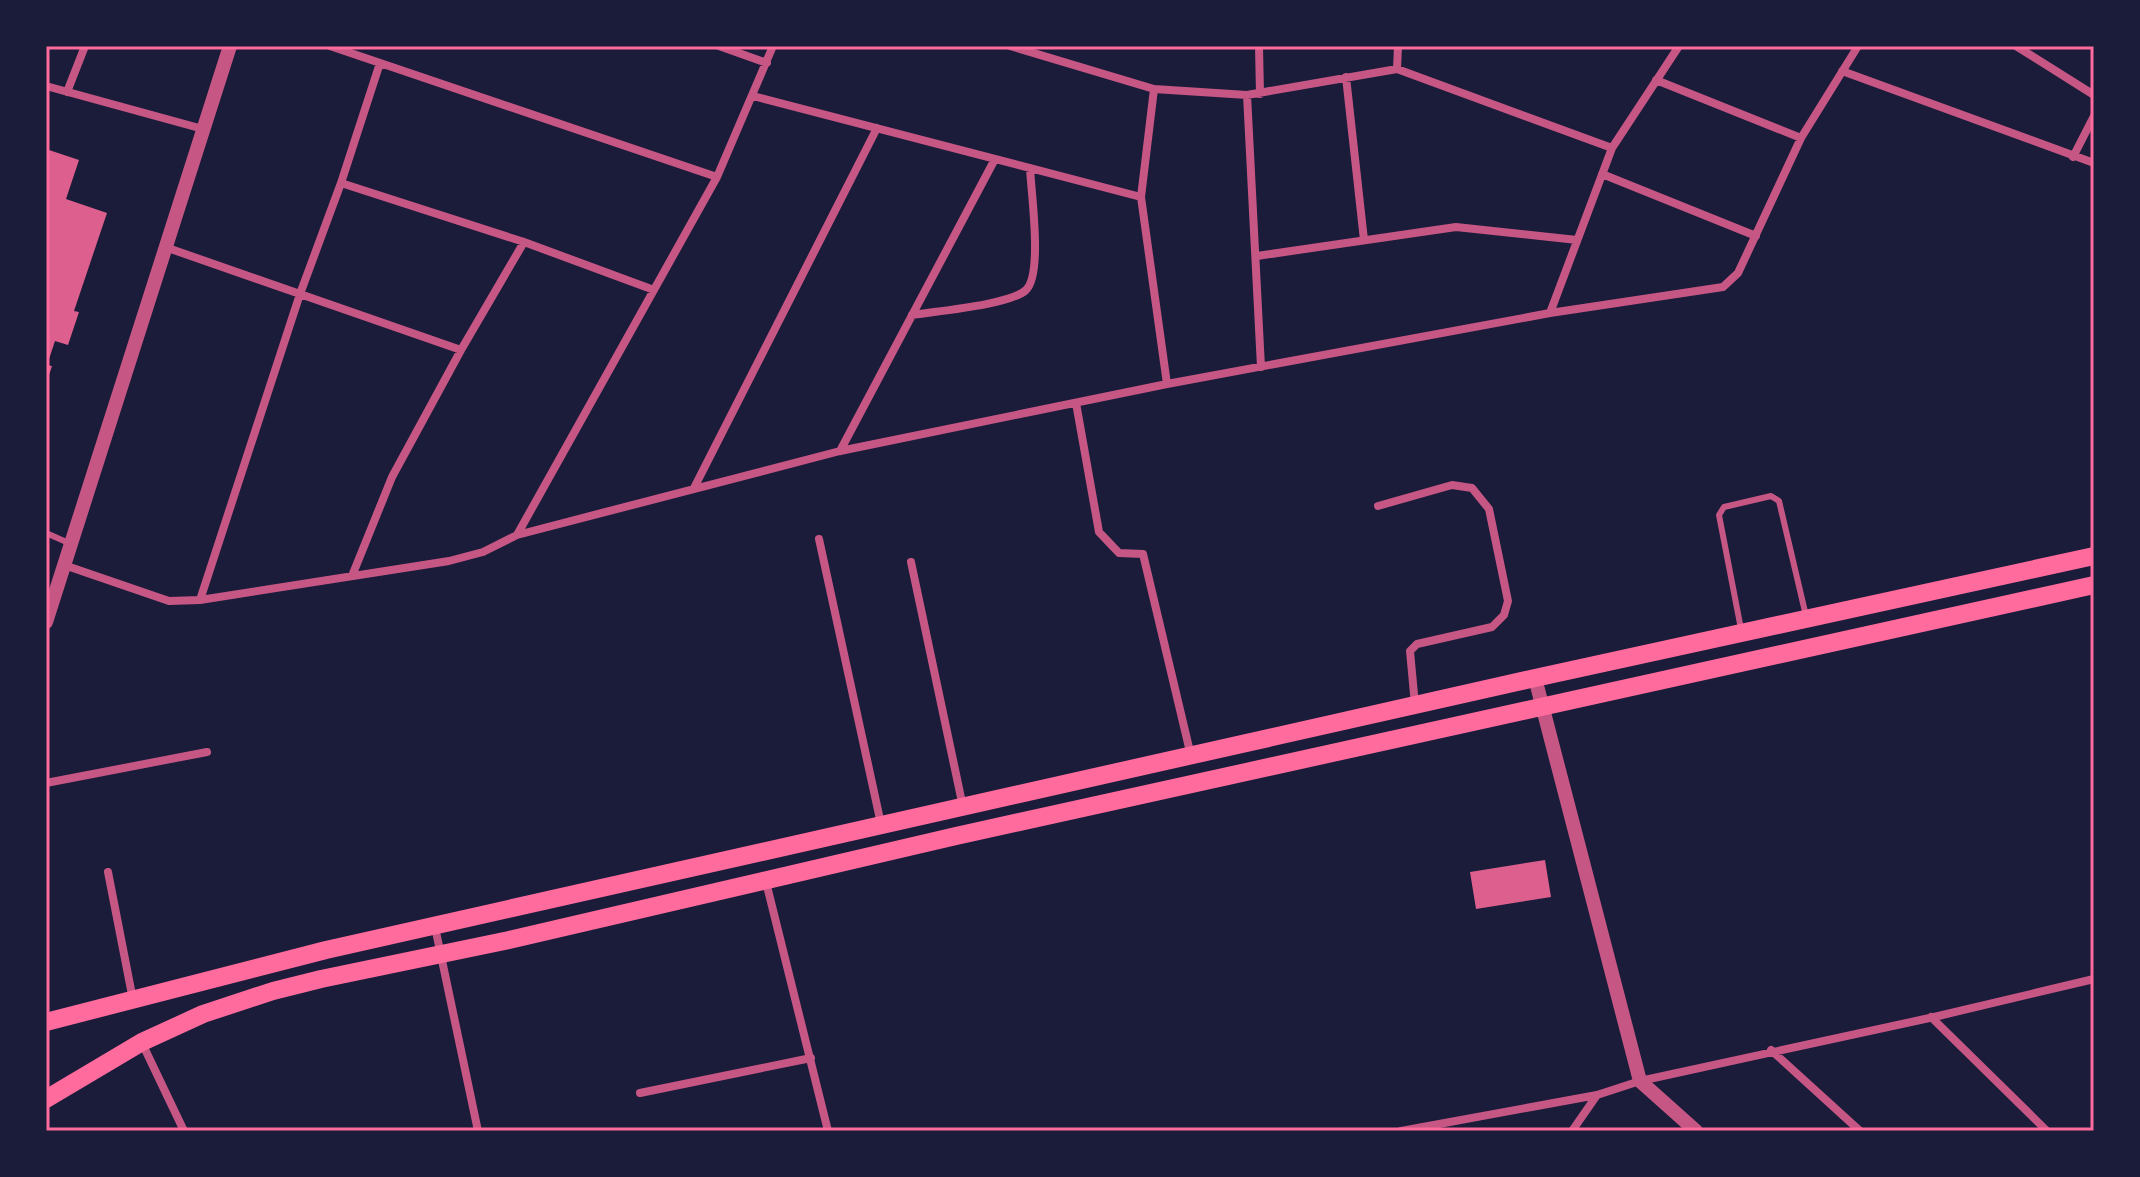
<svg xmlns="http://www.w3.org/2000/svg" width="2140" height="1177" viewBox="0 0 2140 1177" font-family="'Noto Sans',sans-serif">
<style>
.building{fill:#dd5f8e}
.lines{fill:none;stroke-linecap:round;stroke-linejoin:round}
.service{stroke:#c65784;stroke-width:6}
.minor{stroke:#c65784;stroke-width:8}
.tertiary{stroke:#c65784;stroke-width:14}
.primary{stroke:#ff6b9d;stroke-width:18}
.neatline{fill:none;stroke:#ff6b9d;stroke-width:3}
</style>
<rect width="100%" height="100%" fill="#1b1b3a"/>
<path class="building" d="M46 149 79 160 66 199 107 213 74 311 79 312 68 345 55 341 47 365 52 366 47 381Z
M1545 860 1551 897 1476 909 1470 872Z"/>
<g class="lines">
<path class="service" d="M46 533 71 544
M1741 629 1719 515 1724 507 1771 496 1779 501 1806 616"/>
<path class="minor" d="M719 46 767 63
M1010 46 1154 89 1247 95 1397 69 1612 148
M1259 46 1260 94
M2016 46 2094 95
M1397 69 1398 46
M1842 71 2094 163
M1346 77 1364 240
M1656 80 1801 138
M46 86 203 129
M1154 89 1141 197 1167 384
M67 92 85 46
M1247 95 1261 367
M753 96 1141 197
M2073 157 2094 116
M1602 174 1756 236
M717 177 773 46
M341 183 524 242 654 290
M165 247 461 350
M1257 256 1456 227 1577 240
M1550 313 1723 287 1738 273 1801 138 1858 46
M912 315C937 311 1010 305 1026 290 1043 274 1031 192 1030 168
M1076 403 1099 532 1119 553 1143 554 1191 756
M840 451 995 159
M694 488 877 128
M1378 506 1452 485 1472 488 1489 509 1508 601 1504 615 1492 627 1417 644 1410 651 1415 705
M517 535 840 451 1167 384 1550 313 1612 148 1679 46
M819 539 881 824
M911 562 963 807
M64 565 169 601 200 600 449 561 483 552 517 535 717 177 330 46
M352 576 392 477 461 350 524 242
M200 600 300 294 341 183 380 63
M46 783 207 752
M108 872 133 1000
M766 882 828 1131
M435 927 478 1131
M1931 1017 2047 1131
M142 1043 184 1131
M1771 1050 1860 1131
M640 1093 811 1058
M1401 1131 1597 1095
M1572 1131 1597 1095 1640 1081 1934 1017 2094 979"/>
<path class="tertiary" d="M46 622 230 46
M1535 678 1640 1081 1696 1131"/>
<path class="primary" d="M46 1022 326 950 1535 678 2094 556
M46 1099 142 1042 203 1014 273 991 321 979 509 940 956 836 2094 585"/>
</g>
<rect width="2140" height="1177" fill="none" stroke="#1b1b3a" stroke-width="96"/>
<rect x="48" y="48" width="2044" height="1081" class="neatline"/>
</svg>
